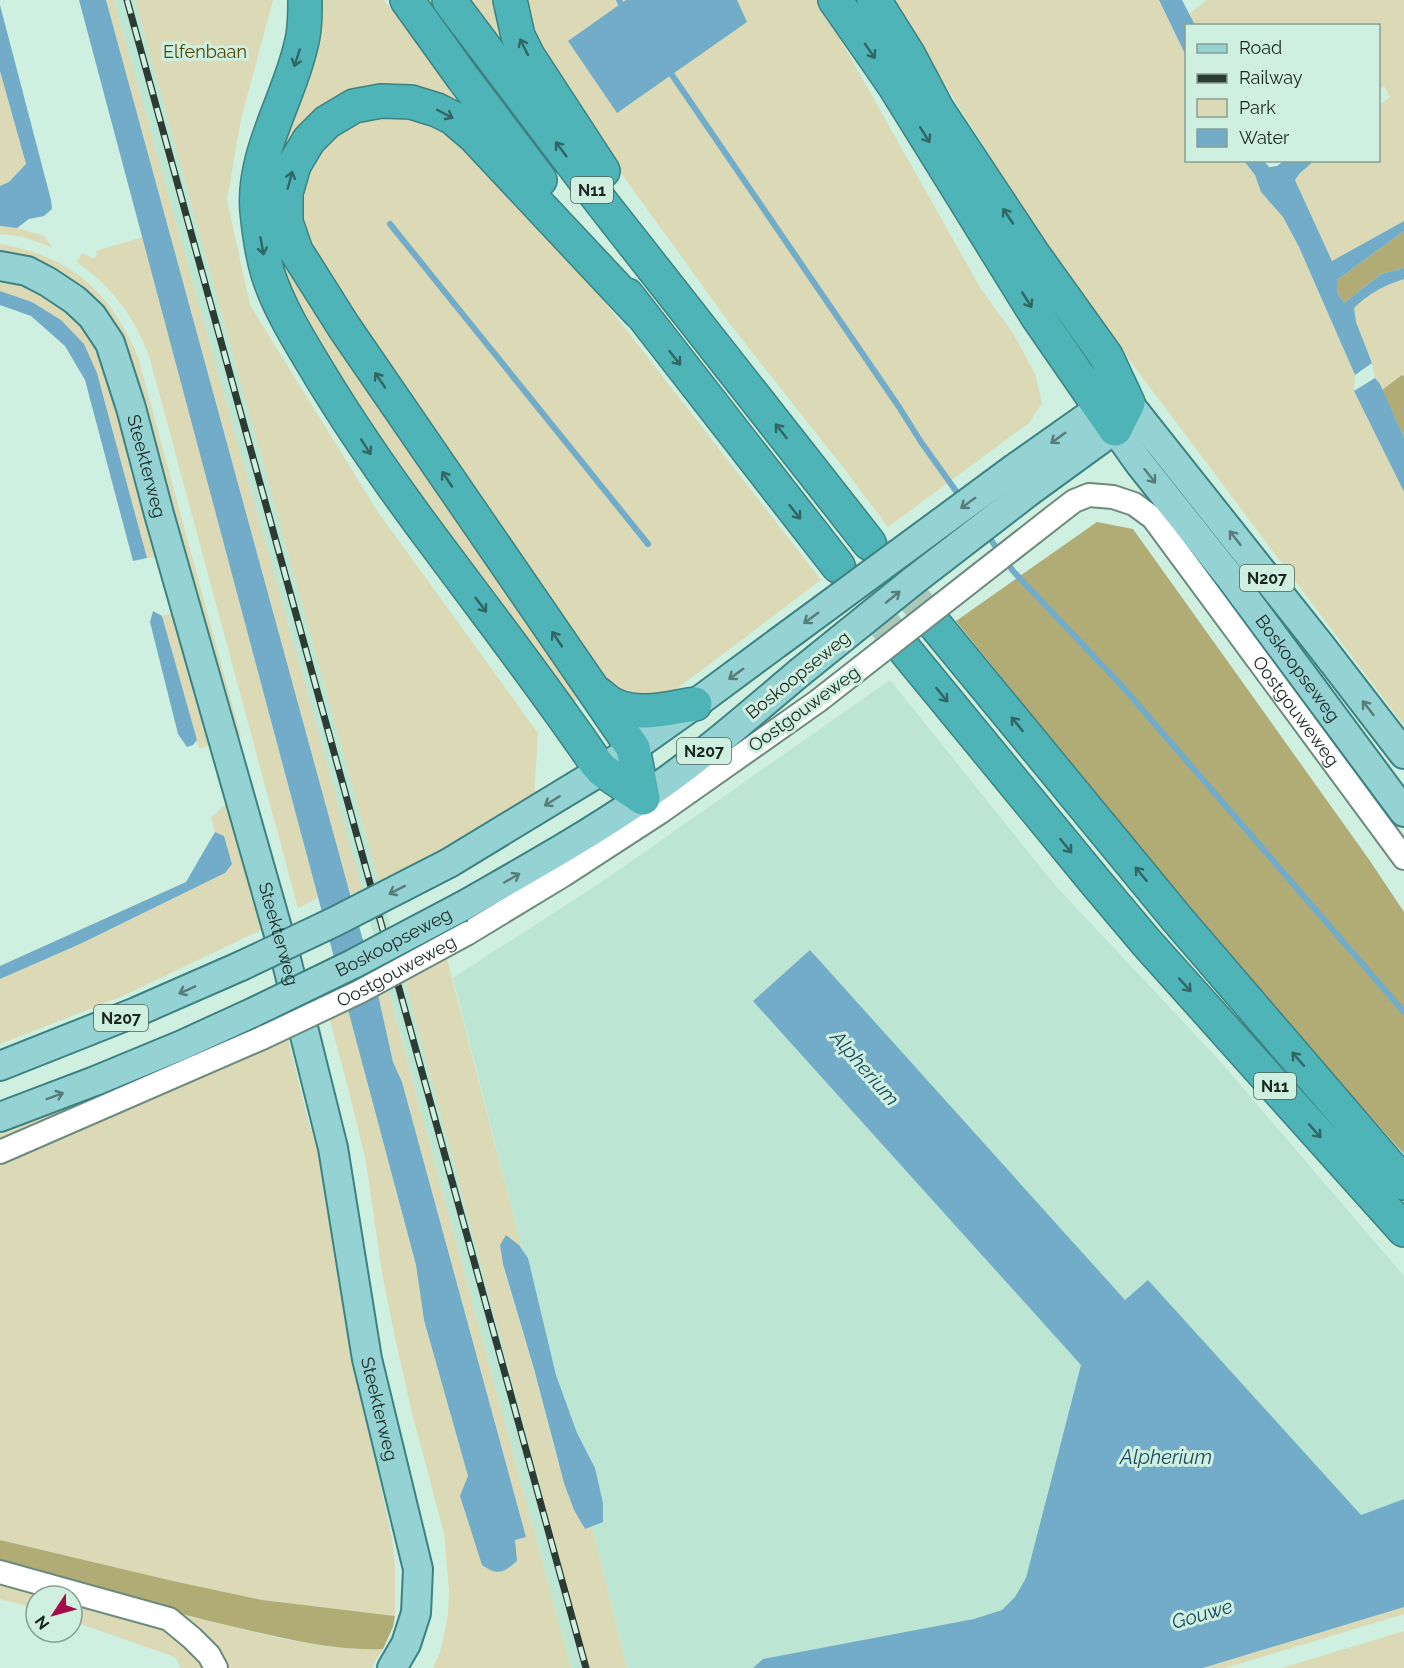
<svg xmlns="http://www.w3.org/2000/svg" width="1404" height="1668" viewBox="0 0 1404 1668" font-family="Raleway,sans-serif">
<style>
.built{fill:#bde5d3}
.green{fill:#dcd9b6}
.forest{fill:#b1ab75}
.water{fill:#72acc8}
.lines{fill:none;stroke-linecap:round;stroke-linejoin:round}
.stream{stroke:#72acc8;stroke-width:6}
.highway-tunnel{stroke:#abc7ba;stroke-width:33;stroke-dasharray:33 16;stroke-linecap:butt}
.minor-casing{stroke:#6c8a7d;stroke-width:26}
.major-casing{stroke:#3c8282;stroke-width:32}
.highway-casing{stroke:#3c8282;stroke-width:36}
.minor{stroke:#fff;stroke-width:22}
.major{stroke:#95d2d4;stroke-width:28}
.highway{stroke:#4eb4b7;stroke-width:33}
.rail-casing{stroke:#2d3b35;stroke-width:7}
.rail{stroke:#cfefe0;stroke-width:4.5;stroke-dasharray:14;stroke-linecap:butt}
.minor-bridge-casing{stroke:#6c8a7d;stroke-width:26;stroke-linecap:butt}
.major-bridge-casing{stroke:#3c8282;stroke-width:32;stroke-linecap:butt}
.minor-bridge{stroke:#fff;stroke-width:22}
.major-bridge{stroke:#95d2d4;stroke-width:28}
.oneway{stroke:#316664}
.oneway2{stroke:#587c7a}
.labels{text-anchor:middle;stroke-width:6;stroke-linejoin:round;paint-order:stroke}
.shield{fill:#cfefe0;stroke:#50625a;stroke-width:1.5}
.shield-label{font-size:16px;font-weight:bold;fill:#1a2621}
.park-label{font-size:18px;fill:#504802;stroke:#cfefe0}
.street-label{font-size:18px;fill:#1a2621;stroke:#cfefe0}
.water-label{font-size:20px;font-style:italic;fill:#1a4a5f;stroke:#cfefe0}
</style>
<rect width="100%" height="100%" fill="#cfefe0"/>
<path class="built" d="M114 0H135L379 883 589 1668H571L340 810Z
M890 680 1054 884 1219 1060 1404 1276V1513L798 1668H627L592 1526 603 1521V1503L595 1469 577 1433 556 1375 528 1258 522 1249 453 978 606 879Z"/>
<path class="green" d="M106 0H114L363 892 350 894Z
M135 0H273L241 119 227 200 250 305 378 512 538 733 534 798 379 883Z
M311 0H384L476 121 381 93 285 167 310 290 353 370 581 696 573 703 335 391 276 270 275 142Z
M468 0H501L525 80Z
M519 0H818L981 289 1013 333 1035 374 1042 403 1029 423 888 527 849 475 730 324 544 66Z
M891 0H1159L1186 56V160L1244 161 1255 175 1261 192 1283 217 1299 247 1355 375 1354 391 1404 492V726L1067 277Z
M1207 0H1404V221L1332 261 1295 180 1300 173 1314 161 1378 160 1379 106 1390 97 1384 86 1379 90 1378 26 1195 25 1189 14Z
M0 71 26 164 9 182 0 186Z
M378 108 467 136 575 264 821 580 662 700 607 688 306 253 297 196 326 132Z
M0 226 17 228 44 236 52 247 23 237 0 234Z
M143 237 318 898 298 908 150 359C135 316 112 288 77 262L82 253 92 258 96 257 97 254 96 251Z
M0 244C71 256 111 292 138 357L241 737 232 739 78 286C51 266 32 262 0 253Z
M1404 279V376L1402 375 1382 390 1375 378 1372 363 1356 322 1354 308C1368 294 1384 285 1404 279Z
M0 280 22 285 52 300 81 324 98 348 112 380 159 557 147 558 97 373 32 302 0 291Z
M174 613 210 745 199 749 162 616Z
M228 802 263 929 123 996 0 1044V979L80 944 225 873 232 864 224 836 215 832 211 818Z
M446 955 522 1249 519 1245H500C507 1288 523 1329 534 1370 549 1423 558 1480 585 1529L592 1526 627 1668H589L404 977Z
M387 985 571 1668H433L441 1649 448 1615 449 1591 444 1533 412 1413 394 1333 382 1273 366 1162 349 1092 328 1013 347 1005 416 1265 424 1320 468 1476 498 1572 509 1568 515 1540 526 1537 402 1082 393 1062 377 990Z
M288 1038 309 1124 318 1146 347 1334 392 1538 395 1564V1616L262 1600 173 1581 0 1540V1162Z
M151 1071V1074L0 1140V1134Z
M0 1581 54 1596H36V1608L0 1599Z
M80 1602 160 1628 188 1646 201 1668H181L175 1657 75 1622Z
M1404 1607V1614L1225 1668H1203Z
M180 1613C246 1630 314 1651 383 1649L371 1668H229L213 1642Z
M1404 1631V1668H1282Z"/>
<path class="forest" d="M1404 231V268L1381 274 1344 303 1337 292V280Z
M1402 375 1404 376V438L1382 390Z
M1097 522 1133 529 1368 858 1404 912V1154L1341 1084 1141 849 956 621Z
M0 1540 173 1581 262 1600 395 1616 393 1627 383 1649C334 1651 286 1639 239 1628 158 1609 79 1586 0 1563Z"/>
<path class="water" d="M79 0H106L350 894 377 990 393 1062 402 1082 526 1537 515 1540 517 1561C503 1573 498 1576 482 1565L460 1496 468 1476 424 1320 416 1265Z
M626 0H737L747 22 617 113 568 41Z
M1159 0H1182L1195 25 1186 26V56Z
M0 5 51 200 52 209 44 216 29 219 17 228 0 226V186L9 182 26 164 0 71Z
M1244 161H1264L1269 167 1277 166 1284 161H1314L1300 173 1295 180 1332 261 1404 221V231L1337 280V292L1344 303 1381 274 1404 268V279C1385 285 1368 294 1354 308L1356 322 1372 363 1355 375 1299 247 1283 217 1261 192 1255 175Z
M0 291 32 302 61 320 84 344 97 373 147 558 133 561 85 380 65 346 31 316 0 305Z
M1375 378 1380 384 1404 438V492L1354 391Z
M153 611 162 616 197 740 193 745 187 747 178 734 150 622Z
M215 832 224 836 232 864 225 873 80 944 0 979V966L186 882Z
M810 950 1125 1300 1148 1280 1361 1515 1404 1499V1607L1203 1668H753L763 1659 974 1619 1002 1610 1015 1597 1026 1578 1081 1365 753 1001Z
M506 1235 519 1245 528 1258 556 1375 577 1433 595 1468 603 1503V1522L585 1529 574 1510 564 1483 534 1369 503 1264 500 1245Z"/>
<g class="lines">
<path class="stream" d="M619 0 621 4
M672 75 899 407 921 442 961 498
M390 224 648 544
M986 533 1013 571 1122 686 1404 1012"/>
<path class="highway-tunnel" d="M869 543 936 626
M838 566 905 650"/>
<g class="minor-casing">
<g id="minor">
<path id="s1" d="M1052 518 1074 501 1089 495 1113 497 1134 504 1153 518 1404 858"/>
<path d="M468 933 562 876 662 811 818 701"/>
<path d="M0 1152 262 1038"/>
<path d="M0 1572 169 1619 192 1638 209 1655 216 1668"/>
</g>
</g>
<g class="major-casing">
<g id="major">
<path id="s2" d="M0 266 27 271 48 282 75 300 92 316 110 343 131 408 159 514 287 963 333 1148 367 1359 418 1569 416 1613 406 1644 392 1668"/>
<path d="M1015 468 1100 408 1128 403 1320 645 1404 754"/>
<path id="s3" d="M1031 490 1115 429 1140 464 1229 576 1404 812"/>
<path d="M449 863 602 770 695 704 776 644"/>
<path d="M461 907C522 872 584 838 642 798 697 761 748 716 799 673"/>
<path d="M0 1066 136 1012 241 966"/>
<path d="M0 1117 95 1081 182 1045 254 1012"/>
</g>
</g>
<g class="highway-casing">
<path id="highway" d="M305 0C305 15 305 31 301 45 289 99 252 154 257 211 259 232 262 254 268 274 279 309 301 343 320 375 357 436 398 494 441 551 493 621 547 691 596 763L602 770 643 798
M407 0 463 78 540 180
M449 0 602 203 869 543
M510 0 518 36 528 56 603 171
M835 0 894 85 1037 316 1115 429 1128 403 1106 356 1033 254 937 109 908 54 874 0
M627 295 838 566
M639 312 474 136 453 118 437 110 411 102 381 101 354 106 327 122 309 140 294 165 286 193V222L296 251 344 327 633 748 643 798
M936 626 1178 920 1404 1183
M905 650 1093 879 1146 942 1404 1230
M594 691C601 695 607 702 614 705 640 717 668 708 695 704"/>
</g>
<use href="#minor" class="minor"/>
<use href="#major" class="major"/>
<use href="#highway" class="highway"/>
<g class="rail-casing">
<path id="rail" d="M127 0 586 1668"/>
</g>
<use href="#rail" class="rail"/>
<g class="minor-bridge-casing">
<g id="minor-bridge">
<path d="M818 701 1052 518"/>
<path id="s4" d="M262 1038 359 992 468 933"/>
</g>
</g>
<g class="major-bridge-casing">
<g id="major-bridge">
<path d="M776 644 1015 468"/>
<path d="M799 673 913 581 1031 490"/>
<path d="M241 966 334 922 449 863"/>
<path id="s5" d="M254 1012 353 964 461 907"/>
</g>
</g>
<use href="#minor-bridge" class="minor-bridge"/>
<use href="#major-bridge" class="major-bridge"/>
</g>
<defs><path id="oneway-shaft" d="M-6 0H5M1.5-3L5.5 0L1.5 3" fill="none" stroke-width="1.6" stroke-linecap="round" stroke-linejoin="round" transform="scale(1.5)"/></defs>
<g class="oneway">
<use href="#oneway-shaft" transform="translate(524 47) rotate(-116)"/>
<use href="#oneway-shaft" transform="translate(870 51) rotate(55)"/>
<use href="#oneway-shaft" transform="translate(297 58) rotate(108)"/>
<use href="#oneway-shaft" transform="translate(445 114) rotate(28)"/>
<use href="#oneway-shaft" transform="translate(925 135) rotate(58)"/>
<use href="#oneway-shaft" transform="translate(561 149) rotate(-127)"/>
<use href="#oneway-shaft" transform="translate(290 180) rotate(-75)"/>
<use href="#oneway-shaft" transform="translate(1008 216) rotate(-124)"/>
<use href="#oneway-shaft" transform="translate(262 246) rotate(80)"/>
<use href="#oneway-shaft" transform="translate(1027 300) rotate(58)"/>
<use href="#oneway-shaft" transform="translate(675 358) rotate(52)"/>
<use href="#oneway-shaft" transform="translate(380 380) rotate(-124)"/>
<use href="#oneway-shaft" transform="translate(781 431) rotate(-128)"/>
<use href="#oneway-shaft" transform="translate(366 447) rotate(57)"/>
<use href="#oneway-shaft" transform="translate(447 479) rotate(-124)"/>
<use href="#oneway-shaft" transform="translate(795 512) rotate(52)"/>
<use href="#oneway-shaft" transform="translate(481 605) rotate(53)"/>
<use href="#oneway-shaft" transform="translate(557 639) rotate(-124)"/>
<use href="#oneway-shaft" transform="translate(942 695) rotate(51)"/>
<use href="#oneway-shaft" transform="translate(1017 724) rotate(-129)"/>
<use href="#oneway-shaft" transform="translate(1066 846) rotate(51)"/>
<use href="#oneway-shaft" transform="translate(1141 874) rotate(-129)"/>
<use href="#oneway-shaft" transform="translate(1185 985) rotate(48)"/>
<use href="#oneway-shaft" transform="translate(1298 1059) rotate(-131)"/>
<use href="#oneway-shaft" transform="translate(1315 1131) rotate(48)"/>
</g>
<g class="oneway2">
<use href="#oneway-shaft" transform="translate(1058 438) rotate(144)"/>
<use href="#oneway-shaft" transform="translate(1150 476) rotate(52)"/>
<use href="#oneway-shaft" transform="translate(968 503) rotate(144)"/>
<use href="#oneway-shaft" transform="translate(1235 538) rotate(-128)"/>
<use href="#oneway-shaft" transform="translate(893 597) rotate(-39)"/>
<use href="#oneway-shaft" transform="translate(811 618) rotate(144)"/>
<use href="#oneway-shaft" transform="translate(736 674) rotate(144)"/>
<use href="#oneway-shaft" transform="translate(1368 708) rotate(-128)"/>
<use href="#oneway-shaft" transform="translate(552 801) rotate(148)"/>
<use href="#oneway-shaft" transform="translate(512 878) rotate(-30)"/>
<use href="#oneway-shaft" transform="translate(397 890) rotate(153)"/>
<use href="#oneway-shaft" transform="translate(187 990) rotate(156)"/>
<use href="#oneway-shaft" transform="translate(55 1096) rotate(-20)"/>
</g>
<g class="labels">
<g class="shield">
<rect x="571" y="177" width="42" height="26" rx="4.5"/>
<rect x="1240" y="565" width="54" height="26" rx="4.5"/>
<rect x="677" y="738" width="54" height="26" rx="4.5"/>
<rect x="94" y="1005" width="54" height="26" rx="4.5"/>
<rect x="1254" y="1073" width="42" height="26" rx="4.5"/>
</g>
<g class="shield-label">
<text x="592" y="196">N11</text>
<text x="1267" y="584">N207</text>
<text x="704" y="757">N207</text>
<text x="121" y="1024">N207</text>
<text x="1275" y="1092">N11</text>
</g>
<g class="park-label">
<text x="205" y="58">Elfenbaan</text>
</g>
<g class="street-label">
<text dy="6" stroke="none"><textPath href="#s2" startOffset="268">Steekterweg</textPath></text>
<text dy="6" stroke="none"><textPath href="#s3" startOffset="405">Boskoopseweg</textPath></text>
<text transform="translate(798 675) rotate(-39)" y="6">Boskoopseweg</text>
<text transform="translate(804 709) rotate(-36)" y="6">Oostgouweweg</text>
<text dy="6" stroke="none"><textPath href="#s1" startOffset="354">Oostgouweweg</textPath></text>
<text dy="6" stroke="none"><textPath href="#s2" startOffset="754">Steekterweg</textPath></text>
<text dy="6" stroke="none"><textPath href="#s5" startOffset="156">Boskoopseweg</textPath></text>
<text dy="6" stroke="none"><textPath href="#s4" startOffset="150">Oostgouweweg</textPath></text>
<text dy="6" stroke="none"><textPath href="#s2" startOffset="1240">Steekterweg</textPath></text>
</g>
<g class="water-label">
<text transform="translate(865 1068) rotate(49)" y="7">Alpherium</text>
<text x="1166" y="1464">Alpherium</text>
<text transform="translate(1202 1614) rotate(-16)" y="7">Gouwe</text>
</g>
</g>
<rect x="1185" y="24" width="195" height="138" fill="#cfefe0" stroke="#879f94" stroke-width="1.5"/>
<rect x="1197" y="44" width="30" height="9" fill="#95d2d4" stroke="#879f94" stroke-width="1.5"/>
<text x="1239" y="54" font-size="18" fill="#1a2621">Road</text>
<rect x="1197" y="74" width="30" height="9" fill="#2d3b35" stroke="#879f94" stroke-width="1.5"/>
<text x="1239" y="84" font-size="18" fill="#1a2621">Railway</text>
<rect x="1197" y="99" width="30" height="18" fill="#dcd9b6" stroke="#879f94" stroke-width="1.5"/>
<text x="1239" y="114" font-size="18" fill="#1a2621">Park</text>
<rect x="1197" y="129" width="30" height="18" fill="#72acc8" stroke="#879f94" stroke-width="1.5"/>
<text x="1239" y="144" font-size="18" fill="#1a2621">Water</text>
<g transform="translate(54 1614) rotate(234)"><circle r="28" fill="#cfefe0" stroke="#879f94" stroke-width="1.5"/>
<path d="M0-4.5L10 22L0 15L-10 22Z" fill="#a40d49"/>
<text y="-9" font-size="16" font-weight="bold" text-anchor="middle" fill="#1a2621">N</text>
</g>
</svg>
